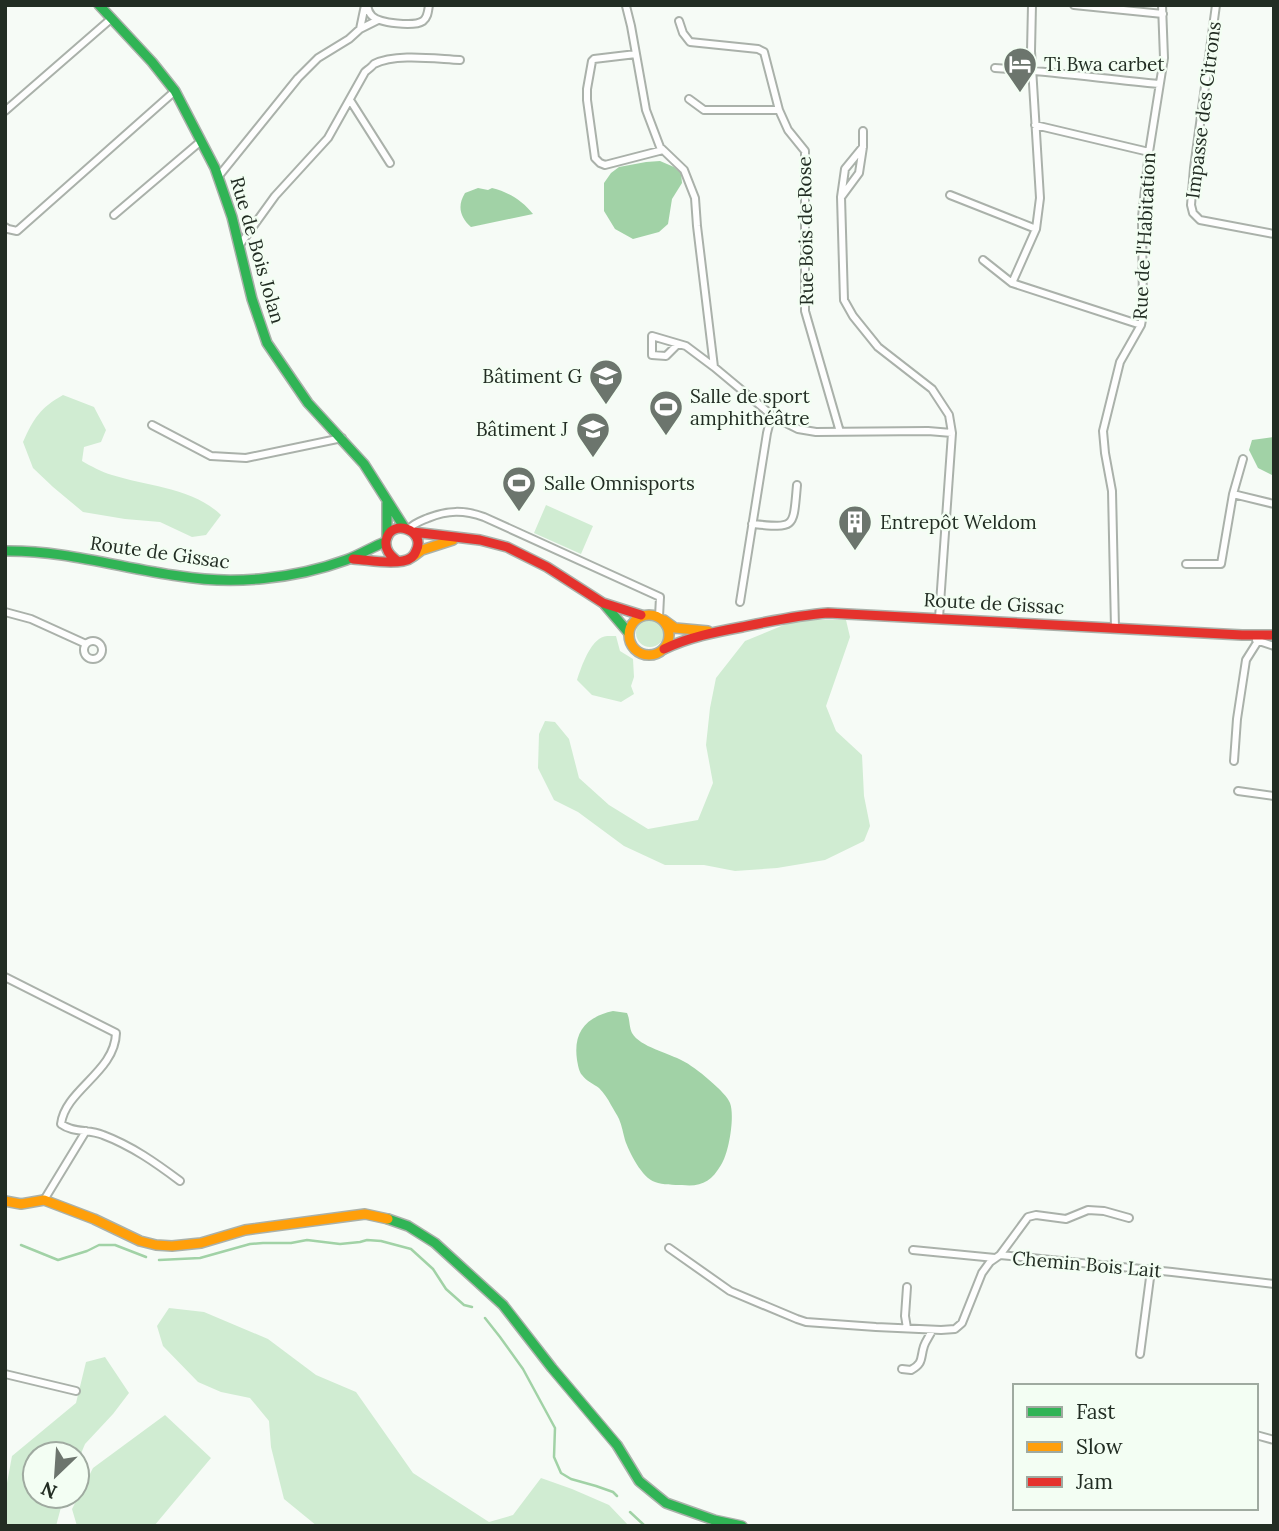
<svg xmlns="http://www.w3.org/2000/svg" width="1279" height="1531" viewBox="0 0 1279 1531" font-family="Lora,serif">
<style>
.green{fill:#d0ecd2}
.water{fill:#a1d2a6}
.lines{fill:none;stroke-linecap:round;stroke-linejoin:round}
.stream{stroke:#a1d2a6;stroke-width:2.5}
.street-casing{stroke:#aab1aa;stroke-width:10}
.fast-casing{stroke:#aab1aa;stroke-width:12}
.slow-casing{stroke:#aab1aa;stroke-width:12}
.jam-casing{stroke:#aab1aa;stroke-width:12}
.street{stroke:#fefefe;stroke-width:6}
.fast{stroke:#30b455;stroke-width:9}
.slow{stroke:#ff9f0a;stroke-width:9}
.jam{stroke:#e5322d;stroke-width:9}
.labels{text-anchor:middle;stroke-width:5;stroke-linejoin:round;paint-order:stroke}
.poi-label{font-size:19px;fill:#222d23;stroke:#f3fef3;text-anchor:start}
.street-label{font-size:19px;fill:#222d23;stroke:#f3fef3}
</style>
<rect width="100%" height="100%" fill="#f6fbf6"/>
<path class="green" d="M63 395 94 407 106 430 101 442 84 447 82 461C91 466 101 472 112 475 147 486 193 488 221 515L206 535 192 537 160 522 125 519 83 512 53 487 33 468 23 442C34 418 40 408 63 395Z
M546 505 593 526 581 554 534 533Z
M636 633a14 14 0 1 1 28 0a14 14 0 1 1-28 0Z
M796 620H846L850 637 826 706 836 731 862 755 864 796 870 826 864 841 825 860 777 868 735 871 704 865H665L624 846 578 812 554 800 538 768 539 734 545 721 555 722 569 739 579 778 609 805 648 829 698 820 713 783 706 745 710 708 716 678 745 641Z
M616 636 620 651 633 659 634 677 631 686 634 694 621 702 592 695 577 680C581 668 588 647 599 639 604 635 610 636 616 636Z
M169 1308 204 1312 268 1339 316 1375 356 1392 413 1473 489 1522 513 1515 541 1478 572 1489 609 1505 629 1526H317L284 1499 271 1447 269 1421 250 1398 221 1392 198 1382 163 1346 157 1326Z
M105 1357 129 1393 113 1414 85 1444 77 1463V1454H35V1496H64L56 1526H5V1494L12 1456 76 1403 86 1362Z
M165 1415 211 1458 154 1526H77L72 1509 93 1468Z"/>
<path class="water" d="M660 161 674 167 681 173 682 183 672 199 668 224 659 232 633 239 615 229 604 211V183L611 173 619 167 646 162Z
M478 188 488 190 492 188C508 192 522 200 533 214L471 227C460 217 457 206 465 193Z
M1274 437V476L1258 468 1249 450 1252 440Z
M613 1011 627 1013C630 1019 629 1027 632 1033 640 1047 669 1053 683 1061 694 1066 727 1093 730 1103 735 1116 729 1153 721 1165 711 1182 701 1187 682 1185 674 1185 663 1185 655 1182 642 1178 629 1152 625 1140 623 1133 622 1126 619 1119 617 1115 614 1110 611 1105 608 1099 604 1093 599 1088 594 1084 586 1081 582 1075 579 1072 578 1065 577 1060 573 1032 586 1017 613 1011Z"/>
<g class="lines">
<path class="stream" d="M21 1245 58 1260 87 1251 99 1245H115L146 1257
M159 1260 200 1258 250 1244 263 1243H291L307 1240 340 1244 360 1242 367 1240 381 1241 411 1249 433 1269 446 1289 464 1305 472 1307
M485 1318 500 1337 523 1369 555 1428 554 1457 561 1473 571 1479 596 1486 613 1492 617 1496
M630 1512 645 1526"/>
<g class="street-casing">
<path id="street" d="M367 5C368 10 368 12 372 16 379 23 414 27 423 21 428 17 428 11 429 5
M1074 5 1163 14
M1216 5 1194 168 1191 205 1193 213 1200 220 1274 234
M626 6 631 26 646 110 660 147 684 170 695 198 697 226 714 367 774 417 798 429 816 432 928 431 952 433 939 618
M679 21 683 33 690 42 758 49 764 52 779 110 788 130 805 151V311L840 432
M360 29 365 5
M636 54 594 59 592 61 587 89V100L595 158 600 163 605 165 663 150
M995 68C1050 71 1105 79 1159 84
M689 99 704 110H779
M350 100 390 163
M5 111 112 18
M1035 125 1149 152
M863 147 845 169 841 197 844 300 853 316 878 347 932 389 949 415 952 433
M218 177 298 78 318 58 349 39 360 29 378 20
M950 195 1036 229
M842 196 859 173 863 147V131
M114 215 201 141
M5 227 8 229 17 231 175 91
M239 246 275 196 328 138 365 72C366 71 374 65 374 64 396 53 436 59 460 60
M983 260 1012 283 1141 325
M1012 283 1036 229 1040 198 1031 51 1032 5
M678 344 666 356 652 355V336L686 346 714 367
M152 425 211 456 246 458 342 438
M1243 459 1233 494 1274 504
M752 524C796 528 793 529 797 485
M409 529C414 523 421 521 428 518 448 510 464 510 484 517L660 597 659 617
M1186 564H1221L1233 494
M740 602 767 433 769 425 774 417
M5 612 31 619 86 644
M1115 628 1112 491 1105 453 1103 431 1120 362 1141 325 1143 315 1142 217 1149 152 1164 58 1162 5
M1256 640 1274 646
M84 650a9 9 0 1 1 18 0a9 9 0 1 1-18 0Z
M1234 761 1237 719 1246 660 1258 641
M1238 791 1274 796
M5 977 116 1033C115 1072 65 1090 61 1124 73 1133 89 1129 103 1135 132 1146 156 1163 180 1181
M44 1200 86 1131
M669 1248 730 1291 797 1319 806 1322 876 1327 941 1330 955 1329 962 1323 982 1273 990 1262 1000 1255 1172 1272 1274 1284
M913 1250 995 1258
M1000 1255 1028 1217 1036 1215 1066 1219 1088 1210 1104 1211 1129 1218
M907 1328 905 1316 907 1287
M1140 1354 1151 1270
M902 1369 911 1370C924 1363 920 1358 924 1346 926 1340 930 1336 932 1330
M5 1374 76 1391
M1256 1435 1274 1440"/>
</g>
<g class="fast-casing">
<path id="fast" d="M99 5 152 62 175 91 215 168 232 217 252 299 267 343 308 403 364 464 404 527
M387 503V537
M5 551C64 550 121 568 179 576 234 585 294 579 346 560 360 555 372 547 385 542
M605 605 628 632
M388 1219 408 1226 435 1243 503 1305 552 1368 617 1445 639 1481 666 1503 714 1520 742 1526"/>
</g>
<g class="slow-casing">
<path id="slow" d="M414 556 422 550 453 540
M629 635a20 20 0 1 1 40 0a20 20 0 1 1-40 0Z
M664 620 675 628 708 631
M5 1201 21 1204 44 1200 94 1219 140 1241 156 1245 172 1246 201 1243 245 1230 365 1214 388 1219"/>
</g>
<g class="jam-casing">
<path id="jam" d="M413 532 480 540 507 547 547 567 603 603 641 615
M353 559C369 560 387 564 403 561 409 560 414 557 416 551 427 530 390 517 386 541 385 550 390 555 396 560
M664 649C689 637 715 632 742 627 771 621 799 615 828 613L1242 635H1274"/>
</g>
<use href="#street" class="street"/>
<use href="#fast" class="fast"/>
<use href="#slow" class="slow"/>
<use href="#jam" class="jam"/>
</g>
<defs>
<g id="hotel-pin" transform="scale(1.75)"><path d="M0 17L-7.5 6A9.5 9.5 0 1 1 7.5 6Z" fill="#6c756d" stroke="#f3fef3"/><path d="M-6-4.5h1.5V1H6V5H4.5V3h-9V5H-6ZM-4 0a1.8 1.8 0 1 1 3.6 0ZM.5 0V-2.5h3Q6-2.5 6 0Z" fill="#fff"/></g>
<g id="school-pin" transform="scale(1.75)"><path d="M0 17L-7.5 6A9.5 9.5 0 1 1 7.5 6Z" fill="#6c756d" stroke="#f3fef3"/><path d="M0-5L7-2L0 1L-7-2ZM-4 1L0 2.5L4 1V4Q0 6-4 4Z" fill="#fff"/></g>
<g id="stadium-pin" transform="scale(1.75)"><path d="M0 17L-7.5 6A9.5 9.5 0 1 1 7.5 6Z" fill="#6c756d" stroke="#f3fef3"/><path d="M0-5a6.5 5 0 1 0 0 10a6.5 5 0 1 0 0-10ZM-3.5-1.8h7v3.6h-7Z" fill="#fff"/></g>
<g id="building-pin" transform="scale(1.75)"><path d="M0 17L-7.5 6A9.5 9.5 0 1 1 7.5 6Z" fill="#6c756d" stroke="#f3fef3"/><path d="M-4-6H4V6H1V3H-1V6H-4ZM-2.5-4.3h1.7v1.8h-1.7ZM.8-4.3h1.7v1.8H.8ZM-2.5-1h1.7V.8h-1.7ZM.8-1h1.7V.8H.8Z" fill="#fff"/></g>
</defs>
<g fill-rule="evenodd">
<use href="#hotel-pin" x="1020" y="64"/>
<use href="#school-pin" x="606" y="376"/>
<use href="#stadium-pin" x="666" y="407"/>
<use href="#school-pin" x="593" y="429"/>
<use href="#stadium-pin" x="519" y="483"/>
<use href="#building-pin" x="855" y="522"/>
</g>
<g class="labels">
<g class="poi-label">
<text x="1044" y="71">Ti Bwa carbet</text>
<text x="582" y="383" text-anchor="end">Bâtiment G</text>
<text x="690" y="403">Salle de sport<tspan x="690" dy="22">amphithéâtre</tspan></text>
<text x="568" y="436" text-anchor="end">Bâtiment J</text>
<text x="544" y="490">Salle Omnisports</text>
<text x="880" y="529">Entrepôt Weldom</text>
</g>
<g class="street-label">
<text transform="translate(1203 110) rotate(-83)" y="7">Impasse des Citrons</text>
<text transform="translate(805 231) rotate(-91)" y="7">Rue Bois de Rose</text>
<text transform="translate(1144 236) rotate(-87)" y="7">Rue de l'Habitation</text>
<text transform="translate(258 250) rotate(74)" y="7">Rue de Bois Jolan</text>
<text transform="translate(160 552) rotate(8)" y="7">Route de Gissac</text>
<text transform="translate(994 603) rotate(3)" y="7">Route de Gissac</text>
<text transform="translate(1087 1264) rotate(5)" y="7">Chemin Bois Lait</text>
</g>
</g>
<rect width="1279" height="1531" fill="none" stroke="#222d23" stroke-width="14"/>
<rect x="1013" y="1384" width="245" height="126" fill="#f3fef3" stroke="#9faaa0" stroke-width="2"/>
<rect x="1027" y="1407" width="35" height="10" fill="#30b455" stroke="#9faaa0" stroke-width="2"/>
<text x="1076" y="1419" font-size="21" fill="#222d23">Fast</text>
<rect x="1027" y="1442" width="35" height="10" fill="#ff9f0a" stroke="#9faaa0" stroke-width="2"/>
<text x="1076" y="1454" font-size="21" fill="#222d23">Slow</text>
<rect x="1027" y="1477" width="35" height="10" fill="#e5322d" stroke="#9faaa0" stroke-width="2"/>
<text x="1076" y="1489" font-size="21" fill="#222d23">Jam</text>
<g transform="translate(56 1475) rotate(205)"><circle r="33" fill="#f3fef3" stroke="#9faaa0" stroke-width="2"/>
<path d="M0-5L12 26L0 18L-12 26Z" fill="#6c756d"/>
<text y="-10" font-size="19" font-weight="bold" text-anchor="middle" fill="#222d23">N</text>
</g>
</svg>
